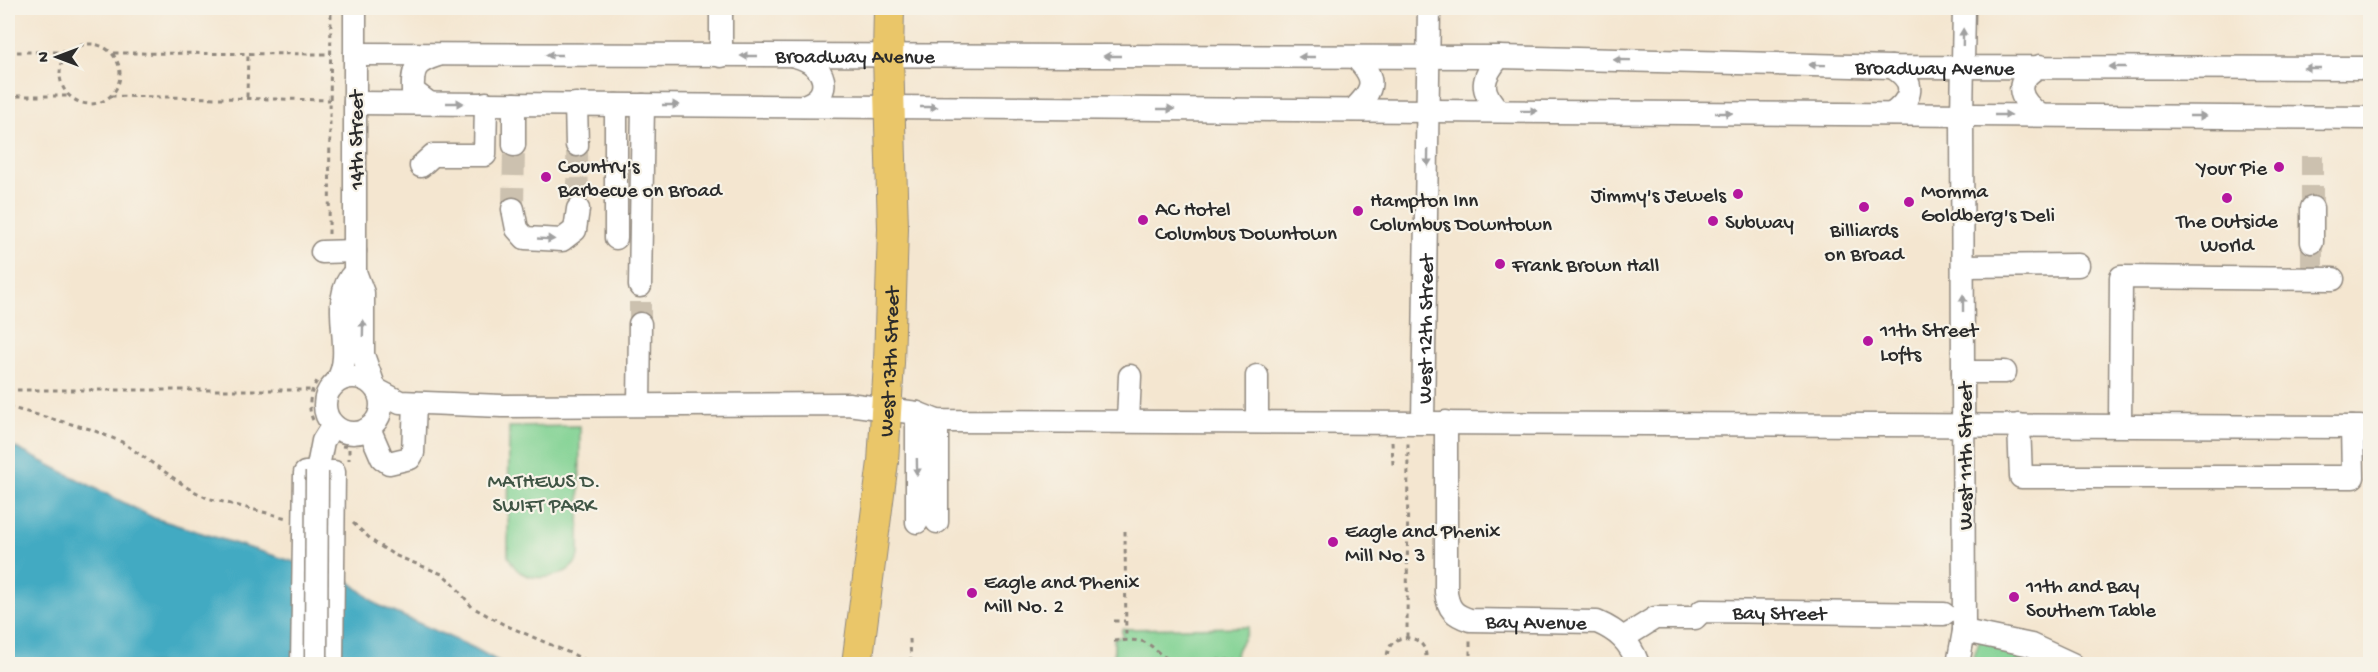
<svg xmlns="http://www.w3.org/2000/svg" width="2378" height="672" viewBox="0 0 2378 672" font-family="'Gochi Hand',sans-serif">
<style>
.green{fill:#81d293;stroke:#567e5f;stroke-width:1.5}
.water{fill:#42aac2;stroke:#366a76;stroke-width:1.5}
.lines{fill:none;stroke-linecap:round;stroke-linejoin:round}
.minor-tunnel{stroke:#ccc1af;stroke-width:22;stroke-dasharray:22 11;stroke-linecap:butt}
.minor-casing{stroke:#90887e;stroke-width:25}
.major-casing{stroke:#90887e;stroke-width:32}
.path{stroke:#90887e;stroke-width:3;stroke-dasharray:4.5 4.5;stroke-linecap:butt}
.minor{stroke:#fff;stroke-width:22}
.major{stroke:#eac669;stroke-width:30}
.minor-bridge-casing{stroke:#90887e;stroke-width:25;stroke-linecap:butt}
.minor-bridge{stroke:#fff;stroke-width:22}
.oneway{fill:#a0a0a0}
.poi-dot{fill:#b5179e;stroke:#f7f3e8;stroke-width:2}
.labels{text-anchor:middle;stroke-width:4.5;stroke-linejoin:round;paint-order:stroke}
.street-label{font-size:21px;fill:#2b2b2b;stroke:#f7f3e8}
.poi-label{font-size:21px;fill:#2b2b2b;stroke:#f7f3e8;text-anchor:start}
.park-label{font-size:21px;fill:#405545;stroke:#f7f3e8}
</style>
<rect width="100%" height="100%" fill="#f7f3e8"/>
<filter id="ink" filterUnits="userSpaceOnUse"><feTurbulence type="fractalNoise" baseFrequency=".0167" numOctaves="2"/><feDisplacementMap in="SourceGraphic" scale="12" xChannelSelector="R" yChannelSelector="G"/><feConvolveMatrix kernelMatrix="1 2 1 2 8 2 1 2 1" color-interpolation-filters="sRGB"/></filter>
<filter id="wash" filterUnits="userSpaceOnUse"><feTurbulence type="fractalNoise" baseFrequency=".008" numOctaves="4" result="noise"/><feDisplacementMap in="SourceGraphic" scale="24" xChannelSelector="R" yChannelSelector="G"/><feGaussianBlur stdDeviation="1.35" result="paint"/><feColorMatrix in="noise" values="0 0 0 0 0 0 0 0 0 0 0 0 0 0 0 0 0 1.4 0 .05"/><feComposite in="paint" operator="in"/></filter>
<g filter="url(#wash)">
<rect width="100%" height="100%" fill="#f4e6d0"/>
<path class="green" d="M580 426 579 556C571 577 538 583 520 572 514 568 511 562 508 556L509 427Z
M1248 627C1247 641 1235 643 1235 664H1114V638L1122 637V629Z
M1981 636 2039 664H1971Z"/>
<path class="water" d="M8 444 154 518 345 578 378 605 474 648 503 664H8Z"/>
</g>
<g filter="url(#ink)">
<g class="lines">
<path class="minor-tunnel" d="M577 145 578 209
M2312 208V156
M513 209 514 145
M2312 271V242
M640 324V286"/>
<g class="minor-casing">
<g id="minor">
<path d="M355 8V272L363 293V355L373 383"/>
<path id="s1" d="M355 54 1499 57 1892 67 2370 68"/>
<path d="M721 56V8"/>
<path d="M795 56C826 63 836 96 803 106"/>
<path d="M1499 57C1481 79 1479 90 1499 111"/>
<path d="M355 103 2370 118"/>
<path d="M429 103 413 91C412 67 416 62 438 55"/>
<path d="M576 104 577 145"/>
<path d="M616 105V238"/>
<path d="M1353 110C1375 89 1377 79 1355 57"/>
<path d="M1892 114C1913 98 1917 82 1892 67"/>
<path d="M2040 115C2017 98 2013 81 2040 66"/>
<path d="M514 145V104"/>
<path d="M421 166 433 155H485L486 103"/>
<path d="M513 209 517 229 525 238 562 240 575 230 578 209"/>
<path d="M2312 242V208"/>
<path d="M322 252 355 251"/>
<path d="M1963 266 2078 265"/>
<path d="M640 286 643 105"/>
<path d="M1963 372H2005"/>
<circle cx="353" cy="405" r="28"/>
<path d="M337 381C357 350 326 300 355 272"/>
<path d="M379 391 400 402 502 406 848 404 917 413 937 421 2361 427 2370 434"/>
<path d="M639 404 640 324"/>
<path d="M917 413V522"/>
<path d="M1257 420V376"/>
<path d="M937 421V522"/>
<path d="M1128 421 1130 376"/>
<path id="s2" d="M1423 422 1429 8"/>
<path id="s3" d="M1446 422V592C1448 609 1454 615 1470 620L1597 622C1618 631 1630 642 1638 664"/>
<path d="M2019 425 2021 477H2353L2352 427"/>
<path d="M2120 425 2121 277 2333 279"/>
<path d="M369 428 382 458 389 463 410 458 413 453 415 403"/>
<path d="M317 472 323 441 333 425"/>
<path d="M1964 631 2031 645 2072 664"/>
<path id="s4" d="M1623 638 1655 618H1695L1702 611 1944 614"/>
<path d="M302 664 305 473 334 472 332 664"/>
<path d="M1958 664 1964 631 1962 115 1964 8"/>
</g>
</g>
<g class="major-casing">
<g id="major">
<path id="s5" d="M857 664 883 462 889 363 893 228 888 56 889 8"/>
</g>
</g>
<path class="path" d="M60 74a30 30 0 1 1 60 0a30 30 0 1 1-60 0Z
M8 52H69
M114 53 331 54
M8 96H69
M111 96 330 100
M247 97 248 54
M329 234 331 8
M8 390H311
M8 407 90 429 122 442 188 488 207 498 287 518
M313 420C307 407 310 392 317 381
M1392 442 1393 465
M342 446 349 447V460
M353 523 374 542 394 555 442 574 453 583 472 607 503 624 595 664
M1125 531 1126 640
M1114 621H1125
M1407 637 1408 441
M910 639 911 664
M1114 641C1124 641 1139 638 1148 644 1157 649 1160 657 1172 660H1235
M1388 664C1380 628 1434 630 1425 664
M1470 664V639"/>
<use href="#minor" class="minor"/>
<use href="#major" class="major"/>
<g class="minor-bridge-casing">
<path id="minor-bridge" d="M316 664 317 472"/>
</g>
<use href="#minor-bridge" class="minor-bridge"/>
</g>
<defs><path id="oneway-solid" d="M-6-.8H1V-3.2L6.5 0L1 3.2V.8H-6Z" transform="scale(1.5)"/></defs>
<g class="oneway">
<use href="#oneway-solid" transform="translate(1963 37) rotate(-89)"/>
<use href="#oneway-solid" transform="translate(554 55) rotate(-180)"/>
<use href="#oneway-solid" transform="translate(749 56) rotate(180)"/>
<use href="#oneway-solid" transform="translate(1112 56) rotate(-180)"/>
<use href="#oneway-solid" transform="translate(1307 57) rotate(-180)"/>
<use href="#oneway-solid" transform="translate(1622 60) rotate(-179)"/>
<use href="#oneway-solid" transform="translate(1817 65) rotate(-179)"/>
<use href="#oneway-solid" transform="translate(2117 67) rotate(-180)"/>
<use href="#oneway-solid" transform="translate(2312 68) rotate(-180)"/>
<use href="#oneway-solid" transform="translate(455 103)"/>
<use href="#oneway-solid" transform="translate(671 105)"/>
<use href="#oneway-solid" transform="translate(929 107)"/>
<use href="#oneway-solid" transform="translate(1166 109)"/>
<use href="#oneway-solid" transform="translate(1529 111)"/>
<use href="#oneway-solid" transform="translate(1724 113)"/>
<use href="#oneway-solid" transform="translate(2003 115)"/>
<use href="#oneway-solid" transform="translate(2198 116)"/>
<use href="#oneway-solid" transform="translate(1428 158) rotate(91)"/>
<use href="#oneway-solid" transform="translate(546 239) rotate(3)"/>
<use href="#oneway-solid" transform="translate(1963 303) rotate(-90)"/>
<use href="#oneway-solid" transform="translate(363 328) rotate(-89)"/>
<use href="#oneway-solid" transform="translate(917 467) rotate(89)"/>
</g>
</g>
<g class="poi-dot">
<circle cx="2279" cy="167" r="6"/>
<circle cx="546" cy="177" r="6"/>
<circle cx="1738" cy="194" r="6"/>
<circle cx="2227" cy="198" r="6"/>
<circle cx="1909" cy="202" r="6"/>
<circle cx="1864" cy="207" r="6"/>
<circle cx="1358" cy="211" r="6"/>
<circle cx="1143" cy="220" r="6"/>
<circle cx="1713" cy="221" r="6"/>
<circle cx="1500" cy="264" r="6"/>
<circle cx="1868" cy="341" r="6"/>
<circle cx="1333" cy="542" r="6"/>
<circle cx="972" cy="593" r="6"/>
<circle cx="2014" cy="597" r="6"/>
</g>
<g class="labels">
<g class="street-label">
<text dy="7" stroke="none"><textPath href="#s1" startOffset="500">Broadway Avenue</textPath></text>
<text dy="7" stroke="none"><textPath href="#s1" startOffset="1580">Broadway Avenue</textPath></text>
<text transform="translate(355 140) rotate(-90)" y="7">14th Street</text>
<text dy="7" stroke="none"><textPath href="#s2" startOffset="93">West 12th Street</textPath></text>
<text dy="7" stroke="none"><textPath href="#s5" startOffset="304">West 13th Street</textPath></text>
<text transform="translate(1964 456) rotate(-90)" y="7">West 11th Street</text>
<text dy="7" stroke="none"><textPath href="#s4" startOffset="165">Bay Street</textPath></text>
<text dy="7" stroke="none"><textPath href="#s3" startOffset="276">Bay Avenue</textPath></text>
</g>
<g class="poi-label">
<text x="558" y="172">Country's<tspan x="558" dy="24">Barbecue on Broad</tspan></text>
<text x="2267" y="174" text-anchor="end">Your Pie</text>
<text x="1921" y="197">Momma<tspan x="1921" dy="24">Goldberg's Deli</tspan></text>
<text x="1726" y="201" text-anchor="end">Jimmy's Jewels</text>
<text x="1370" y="206">Hampton Inn<tspan x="1370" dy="24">Columbus Downtown</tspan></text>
<text x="1155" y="215">AC Hotel<tspan x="1155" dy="24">Columbus Downtown</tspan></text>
<text x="2227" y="227" text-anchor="middle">The Outside<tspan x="2227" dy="24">World</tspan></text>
<text x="1725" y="228">Subway</text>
<text x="1864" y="236" text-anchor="middle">Billiards<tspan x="1864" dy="24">on Broad</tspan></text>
<text x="1512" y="271">Frank Brown Hall</text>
<text x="1880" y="336">11th Street<tspan x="1880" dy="24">Lofts</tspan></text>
<text x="1345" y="537">Eagle and Phenix<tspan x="1345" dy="24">Mill No. 3</tspan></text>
<text x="984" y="588">Eagle and Phenix<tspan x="984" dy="24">Mill No. 2</tspan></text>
<text x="2026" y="592">11th and Bay<tspan x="2026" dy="24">Southern Table</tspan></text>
</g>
<g class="park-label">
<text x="544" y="487">MATHEWS D.<tspan x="544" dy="24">SWIFT PARK</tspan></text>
</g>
</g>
<rect width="2378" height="672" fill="none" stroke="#f7f3e8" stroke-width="30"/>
<g transform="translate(57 57) rotate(270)" stroke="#f7f3e8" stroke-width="4.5" paint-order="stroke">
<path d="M0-4.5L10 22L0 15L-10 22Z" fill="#2b2b2b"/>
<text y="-9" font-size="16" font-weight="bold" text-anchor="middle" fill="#2b2b2b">N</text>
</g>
</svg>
